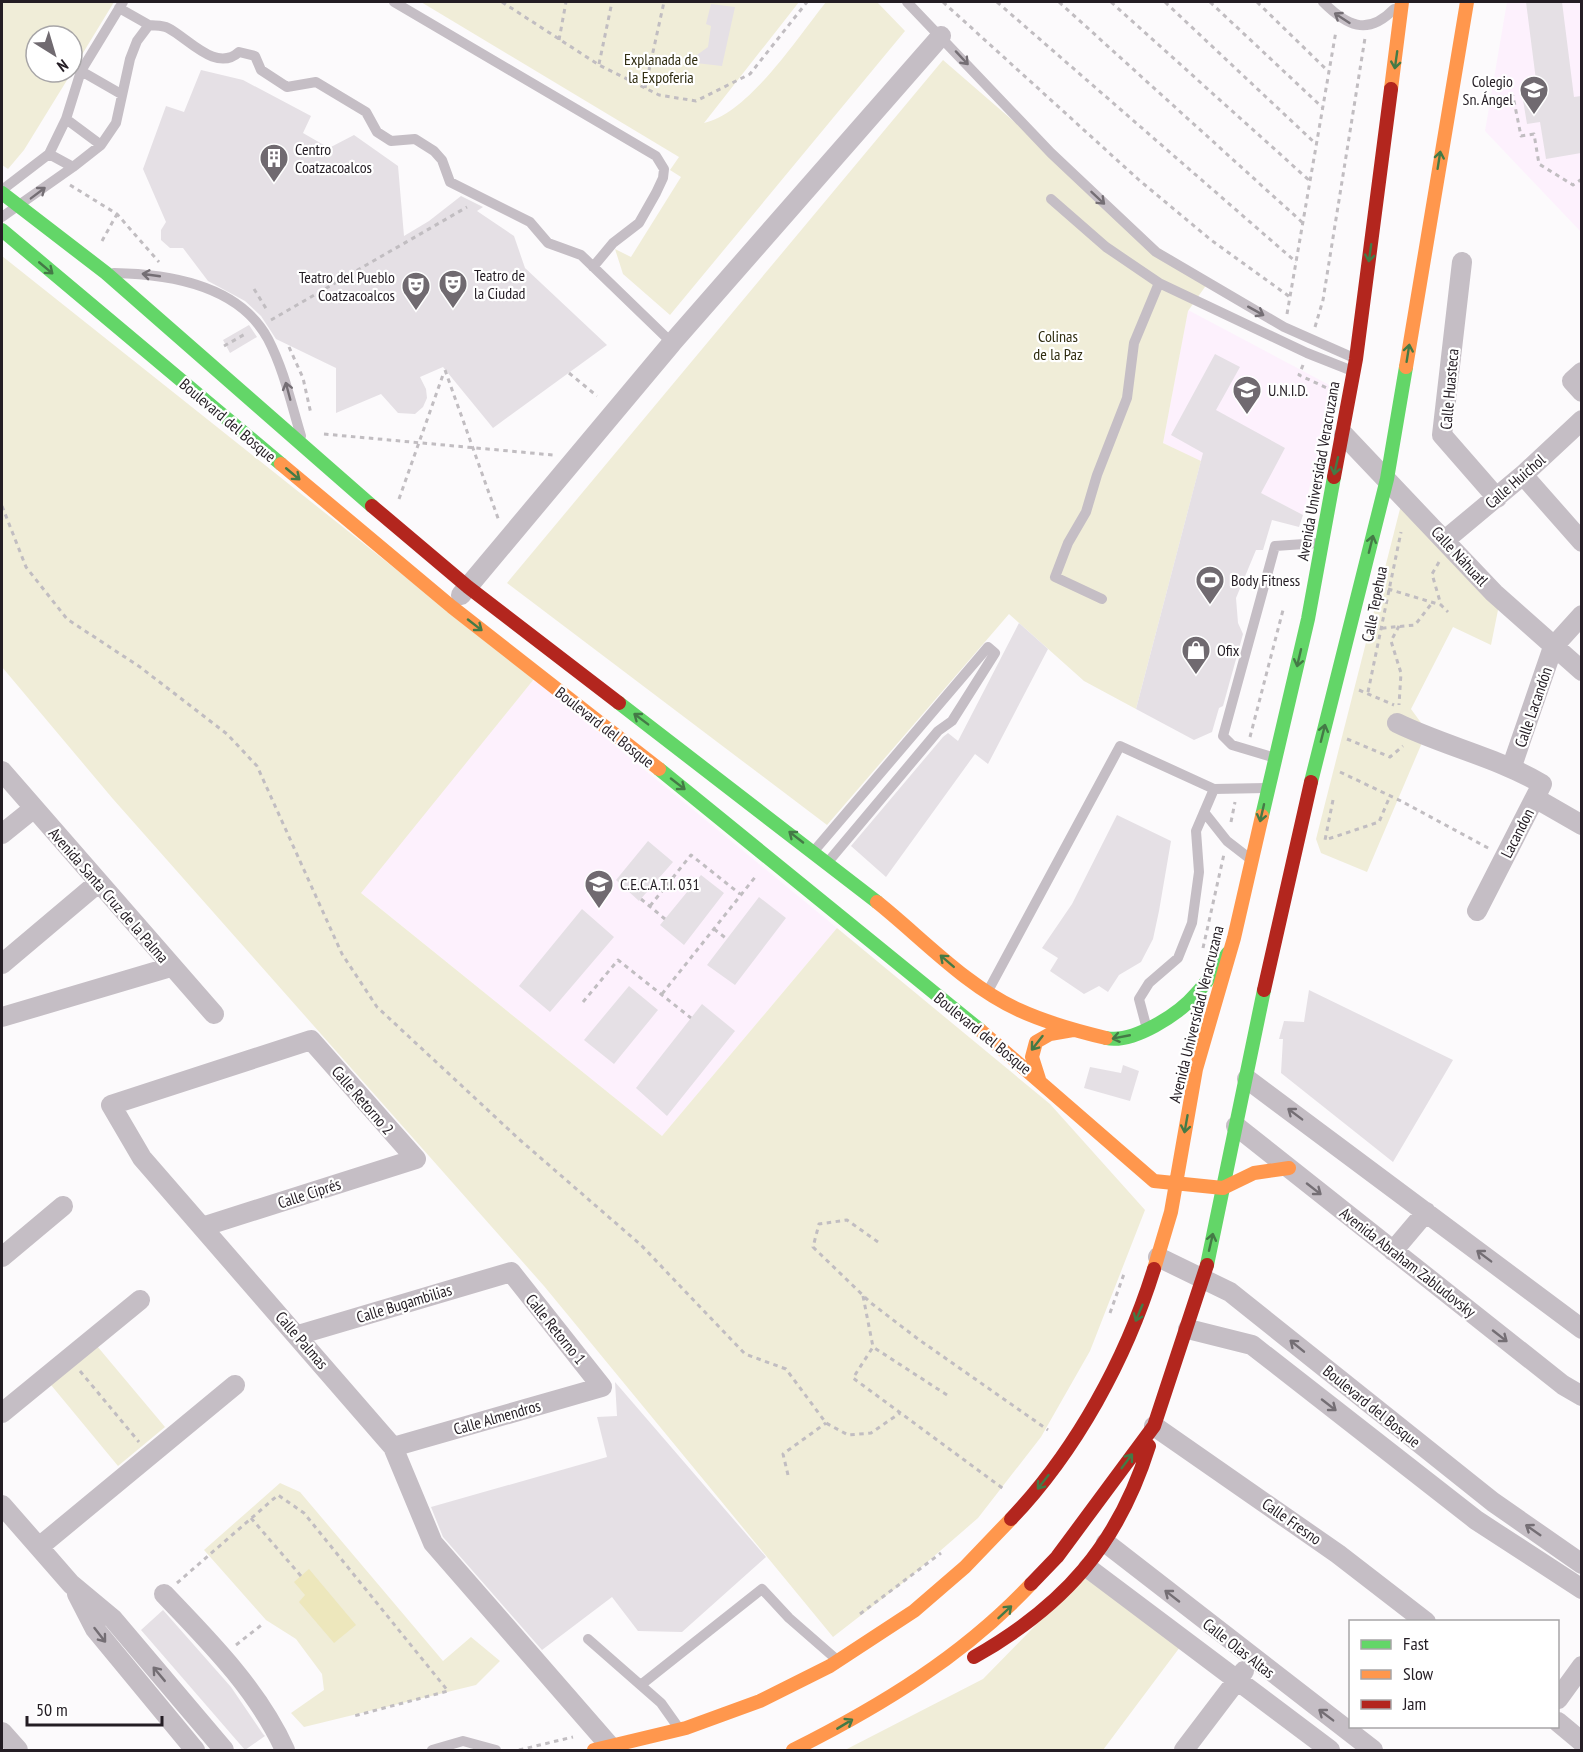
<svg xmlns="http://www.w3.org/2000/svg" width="1583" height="1752" viewBox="0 0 1583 1752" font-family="'PT Sans Narrow',sans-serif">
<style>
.built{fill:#fdf1fd}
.green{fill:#f0edd8}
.water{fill:#ede7bc}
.building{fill:#e5e0e5}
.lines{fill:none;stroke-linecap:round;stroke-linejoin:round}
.path{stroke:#c1bdc1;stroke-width:3;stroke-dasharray:4.5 4.5;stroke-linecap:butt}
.lane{stroke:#c5bec5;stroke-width:10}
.street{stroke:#c5bec5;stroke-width:20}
.fast{stroke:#63d668;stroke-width:14}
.slow{stroke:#ff974d;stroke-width:14}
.jam{stroke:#b3261e;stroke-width:14}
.oneway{stroke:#746e74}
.oneway2{stroke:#447a46}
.labels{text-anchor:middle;stroke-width:4.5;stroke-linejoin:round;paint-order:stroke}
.park-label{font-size:16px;fill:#302d11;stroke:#fff}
.poi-label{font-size:16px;fill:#241d24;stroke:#fff;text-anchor:start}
.street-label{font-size:16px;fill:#241d24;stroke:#fff}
</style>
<rect width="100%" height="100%" fill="#fcfafc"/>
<path class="built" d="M1507 2H1581V232L1485 131Z
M1188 310 1333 387 1303 515 1163 443Z
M534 679 837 928 662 1136 360 892Z"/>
<path class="green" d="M2 2H114L72 71V36H36V72H72L24 150 8 169 2 165Z
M421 2H799L704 123C748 114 798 37 826 2H877L905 31 670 315 623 274 615 249 631 257 681 177 670 170 679 157Z
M943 60 1064 165 1122 220 1207 284 1188 311 1163 443 1201 461 1136 709 1084 681 1009 614 827 825 507 583Z
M2 256 534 679 361 893 662 1136 837 928 1050 1104 1145 1210 1090 1351 1041 1437 978 1518 909 1578 833 1637 544 1286 113 799 2 667Z
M1401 505 1501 595 1491 645 1453 627 1411 709 1427 731 1367 872 1321 853 1316 839Z
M97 1346 165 1427 118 1466 51 1385Z
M280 1483 300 1492 443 1661 471 1637 500 1661 476 1685 304 1727 291 1713 324 1690 322 1674 296 1639 266 1620 204 1550Z
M1088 1572 1180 1647 1103 1750H845L983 1679Z"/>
<path class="water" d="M309 1569 356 1625 334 1643 299 1602 305 1595 294 1582Z"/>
<path class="building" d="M1526 2H1562L1574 97 1581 96V153L1546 159 1540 122 1527 124 1523 100 1538 96Z
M711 4 735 7 722 66 687 62 708 47 711 26 706 24Z
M201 70 243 80 311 116 303 133 329 148 354 135 398 166 404 236 429 221 461 196 483 207 477 211 514 236 525 268 607 345 493 428 443 367 420 377 426 389 427 398 423 407 415 414 398 413 381 394 336 413V368L276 339 261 316 245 301 208 281 183 248H170L161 240V230L166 222 143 169 166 106 184 112Z
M249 325 257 337 230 353 223 340Z
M1215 354 1240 367 1216 410 1285 448 1261 493 1303 515 1299 527 1272 520 1263 550H1256L1236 598 1238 623 1243 634 1223 706 1219 708 1212 732 1194 740 1136 709 1203 453 1171 435Z
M1019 623 1048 649 988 764 975 754 886 877 851 846 943 737 948 733 958 741Z
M1117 815 1171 841 1159 911 1153 939 1141 962 1119 975 1108 992 1099 986 1084 994 1050 971 1058 958 1042 948 1072 904Z
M648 841 673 862 639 901 616 880Z
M701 875 724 893 684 945 660 925Z
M759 897 786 918 735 985 707 965Z
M582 909 614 937 550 1012 519 986Z
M629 986 658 1010 614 1064 584 1040Z
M1309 990 1453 1060 1393 1162 1281 1073 1283 1039H1279L1284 1021 1304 1022Z
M702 1004 735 1031 667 1116 636 1088Z
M1123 1065 1139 1071 1130 1101 1084 1088 1090 1067 1121 1073Z
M615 1382 766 1557 682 1632 638 1631 612 1597 542 1650 443 1537 431 1507 607 1457 597 1417 617 1416Z
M163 1610 231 1687 263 1734 265 1736 245 1750 141 1630Z"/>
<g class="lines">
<path class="path" d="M502 2 599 65 659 95 696 101 750 74 807 2
M943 2 1139 180 1211 240 1290 297
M997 2 1296 262
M1059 2 1303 223
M1111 2 1310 181
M1165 2 1316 144
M1210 2 1323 108
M1257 2 1329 72
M559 40 566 2
M599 64 612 2
M645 88 664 2
M1473 102 1513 96 1521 136 1534 134 1539 164 1573 185 1582 179
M70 185 117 214 159 262
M102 241 117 214
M254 289 267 310
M1287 314 1336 31
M271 320 467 207
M1315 327 1323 300 1365 38
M224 346 247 333
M289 347 303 378 311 414
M1303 365 1299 375 1327 388
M445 370 499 521
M569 373 597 396
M324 434 553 455
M399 499 444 372
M2 506 26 567 67 619 140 667 227 734 257 766 342 954 377 1007 520 1140 641 1245 745 1354 786 1369 826 1423 848 1435 871 1433 900 1413
M1439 562 1432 574 1441 605 1448 612
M1388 589 1441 605
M1399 626 1391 641 1401 673 1399 705
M1373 629 1415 625 1432 603
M1359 690 1394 705
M1368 692 1401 532
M1250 737 1283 610
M1347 739 1390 757 1403 746
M1340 772 1401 801 1490 849
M1333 800 1325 840 1379 822 1390 796
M1231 822 1235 802
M641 899 665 919
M650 906 691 855 740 894
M714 929 727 939
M1203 948 1224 854
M662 994 756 876
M583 1002 618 960 691 1018
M878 1242 847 1220 819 1224 813 1247 871 1303 918 1339 1048 1430
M863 1296 873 1347
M1110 1313 1124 1274
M80 1371 139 1442
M947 1395 873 1347 853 1378 1005 1490
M788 1475 783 1454 826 1423
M251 1518 301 1576
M177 1583 278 1495 304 1513 448 1691 354 1716
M860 1614 941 1553
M236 1645 264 1623
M519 1750 573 1737"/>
<path class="lane" d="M123 2 81 71 66 119 49 154 73 167 101 145 116 123 130 59 137 41 149 25C155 26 162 25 168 28 188 38 216 73 239 52L255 56 261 70 287 87 316 82 366 112 377 132 391 141 415 139 434 151 442 160 450 182 530 222 548 243 581 255 672 343
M394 2 656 156 664 169 663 178 656 193 639 223 613 243 593 267
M907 2 1051 153 1156 252 1284 327 1354 358
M1323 2C1346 25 1367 37 1394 9
M119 8 149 25
M81 71 121 94
M66 119 101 145
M2 190 49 154
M1051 199 1106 247 1159 283
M2 217 73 167
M114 273C169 274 239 285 268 339 284 370 291 403 301 436
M1102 599 1055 577 1068 543 1086 512 1097 475 1127 398 1134 343 1159 283 1307 353 1350 370
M1272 757 1232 745 1223 736 1275 546 1319 543
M1204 812 1227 841 1249 858
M814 851 988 647 995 653 952 721 938 731 828 862
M988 991 1120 746 1214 789 1266 788
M1147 1029 1139 999 1149 983 1178 958 1192 923 1199 872 1196 831 1214 789
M588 1639 661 1703 678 1727
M642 1684 762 1589 789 1618 836 1659
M432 1750 463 1741 496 1750"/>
<path class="street" d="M1462 262 1442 435 1497 498
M1582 372 1572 381 1582 392
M1344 435 1494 593 1582 671
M1523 475 1582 542
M1445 540 1523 475 1582 420
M461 595 672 343 941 36
M1397 723C1444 746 1496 757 1542 784L1477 911
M1512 766 1553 647 1582 615
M2 771 214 1014
M1535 798 1582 825
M2 834 33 809
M2 964 98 883
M2 1017 171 967
M1247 1079 1582 1329
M1236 1126 1563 1385 1582 1396
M202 1227 416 1159 311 1040 111 1105 142 1158 393 1447 433 1543 610 1746
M1393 1251 1426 1212
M2 1257 63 1206
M1158 1257 1230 1292 1493 1502 1582 1564
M1188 1329 1252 1345 1476 1520 1582 1589
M298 1335 511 1272 602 1387 393 1447
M2 1413 140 1300
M1154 1426 1338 1554 1426 1622
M2 1505 71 1584 113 1619 224 1750
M1106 1543 1373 1750
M39 1547 235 1385
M1088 1568 1330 1750
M77 1594 95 1629 195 1750
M164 1594C209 1641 258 1690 285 1750
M1558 1699 1582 1666
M1558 1722 1582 1742
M2 1732 18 1750
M1184 1750 1244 1671"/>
<path class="fast" d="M2 193 106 273 372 506
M2 230 281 464
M619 703 877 902
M659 769 980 1030
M1311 782 1387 479 1406 367
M1262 816 1308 619 1334 477
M1106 1038C1133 1044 1179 1014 1196 994 1208 981 1218 967 1228 953
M1207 1265 1264 990"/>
<path class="slow" d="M1391 89 1402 2
M1406 367 1467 2
M281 464 452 607 659 769
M877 902C922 938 966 986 1019 1010 1047 1023 1077 1031 1106 1038
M980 1030 1154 1181 1223 1188
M1039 1079 1032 1057 1036 1042 1050 1034 1073 1030
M1223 1188 1254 1173 1289 1168
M1154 1269 1171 1212 1196 1069 1234 938 1262 816
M594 1750 686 1728 760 1701 830 1666 914 1611 965 1567 1011 1519
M793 1750C881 1706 963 1656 1031 1584"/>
<path class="jam" d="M1334 477 1356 359 1391 89
M372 506 468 587 619 703
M1264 990 1311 782
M1011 1519C1076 1451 1126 1359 1154 1269
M1031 1584 1057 1557 1154 1426 1207 1265
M974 1657C1064 1606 1118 1545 1149 1446"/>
</g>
<defs><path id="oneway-shaft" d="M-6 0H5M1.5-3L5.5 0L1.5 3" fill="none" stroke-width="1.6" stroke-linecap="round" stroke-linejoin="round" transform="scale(1.5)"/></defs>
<g class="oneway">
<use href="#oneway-shaft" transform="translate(1342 18) rotate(-147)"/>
<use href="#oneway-shaft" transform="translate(962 58) rotate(47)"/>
<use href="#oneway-shaft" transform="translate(38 193) rotate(-37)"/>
<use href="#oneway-shaft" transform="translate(1098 198) rotate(43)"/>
<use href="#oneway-shaft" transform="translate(151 275) rotate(-172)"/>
<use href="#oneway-shaft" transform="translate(1256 311) rotate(29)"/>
<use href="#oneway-shaft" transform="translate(288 391) rotate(-105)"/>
<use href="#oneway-shaft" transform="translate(1295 1114) rotate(-143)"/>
<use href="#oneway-shaft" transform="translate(1314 1189) rotate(38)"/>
<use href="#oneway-shaft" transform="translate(1484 1256) rotate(-143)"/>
<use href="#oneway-shaft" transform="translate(1500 1336) rotate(38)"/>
<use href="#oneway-shaft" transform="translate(1297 1346) rotate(-141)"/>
<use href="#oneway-shaft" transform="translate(1329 1405) rotate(38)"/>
<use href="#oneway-shaft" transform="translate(1533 1530) rotate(-145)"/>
<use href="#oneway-shaft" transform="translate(1172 1596) rotate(-142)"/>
<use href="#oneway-shaft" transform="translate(100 1635) rotate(52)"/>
<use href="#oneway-shaft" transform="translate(159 1674) rotate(-130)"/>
<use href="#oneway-shaft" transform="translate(1326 1715) rotate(-143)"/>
</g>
<g class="oneway2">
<use href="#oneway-shaft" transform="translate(1396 60) rotate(98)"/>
<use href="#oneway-shaft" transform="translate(1439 160) rotate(-81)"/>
<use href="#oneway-shaft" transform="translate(1370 253) rotate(98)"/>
<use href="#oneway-shaft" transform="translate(46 268) rotate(40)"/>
<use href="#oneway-shaft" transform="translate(1408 353) rotate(-81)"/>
<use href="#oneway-shaft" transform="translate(1336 466) rotate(103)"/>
<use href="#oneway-shaft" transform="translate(293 474) rotate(40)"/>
<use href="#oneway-shaft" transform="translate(1371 544) rotate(-76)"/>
<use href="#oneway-shaft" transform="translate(475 625) rotate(38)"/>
<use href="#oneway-shaft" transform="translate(1299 658) rotate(103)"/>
<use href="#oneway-shaft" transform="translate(641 719) rotate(-143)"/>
<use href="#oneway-shaft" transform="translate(1323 733) rotate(-76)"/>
<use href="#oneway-shaft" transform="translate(678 784) rotate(38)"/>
<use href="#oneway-shaft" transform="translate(1262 813) rotate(103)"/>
<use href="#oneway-shaft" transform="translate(796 837) rotate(-142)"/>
<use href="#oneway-shaft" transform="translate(947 961) rotate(-139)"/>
<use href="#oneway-shaft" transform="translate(1121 1037) rotate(169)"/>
<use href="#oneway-shaft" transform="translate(1037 1043) rotate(128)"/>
<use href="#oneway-shaft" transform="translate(1186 1124) rotate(100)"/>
<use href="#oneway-shaft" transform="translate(1211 1242) rotate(-77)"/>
<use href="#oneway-shaft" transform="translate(1139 1313) rotate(113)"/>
<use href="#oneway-shaft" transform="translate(1127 1461) rotate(-53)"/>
<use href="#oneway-shaft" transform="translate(1043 1482) rotate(128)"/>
<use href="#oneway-shaft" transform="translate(1005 1612) rotate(-43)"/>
<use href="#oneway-shaft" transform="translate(845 1724) rotate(-31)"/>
</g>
<defs>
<g id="university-pin" transform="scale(1.5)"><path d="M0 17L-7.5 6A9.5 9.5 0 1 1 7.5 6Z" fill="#706a70" stroke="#fff"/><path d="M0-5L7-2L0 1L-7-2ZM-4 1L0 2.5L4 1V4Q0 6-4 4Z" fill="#fff"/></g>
<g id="building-pin" transform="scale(1.5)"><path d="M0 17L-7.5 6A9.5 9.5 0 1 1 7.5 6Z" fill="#706a70" stroke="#fff"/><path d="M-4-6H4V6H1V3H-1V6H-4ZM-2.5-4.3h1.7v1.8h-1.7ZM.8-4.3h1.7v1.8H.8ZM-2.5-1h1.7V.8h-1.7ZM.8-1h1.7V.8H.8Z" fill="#fff"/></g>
<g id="theatre-pin" transform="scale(1.5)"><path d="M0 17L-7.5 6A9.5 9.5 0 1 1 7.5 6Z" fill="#706a70" stroke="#fff"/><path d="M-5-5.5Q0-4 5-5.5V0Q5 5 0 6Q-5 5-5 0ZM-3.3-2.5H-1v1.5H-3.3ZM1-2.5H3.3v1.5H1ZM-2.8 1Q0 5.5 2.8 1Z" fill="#fff"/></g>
<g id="stadium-pin" transform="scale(1.5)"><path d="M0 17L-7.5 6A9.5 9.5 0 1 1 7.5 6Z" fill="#706a70" stroke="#fff"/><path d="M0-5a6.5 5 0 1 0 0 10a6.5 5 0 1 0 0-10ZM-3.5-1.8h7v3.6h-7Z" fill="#fff"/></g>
<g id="shop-pin" transform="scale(1.5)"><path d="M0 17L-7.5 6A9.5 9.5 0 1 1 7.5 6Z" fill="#706a70" stroke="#fff"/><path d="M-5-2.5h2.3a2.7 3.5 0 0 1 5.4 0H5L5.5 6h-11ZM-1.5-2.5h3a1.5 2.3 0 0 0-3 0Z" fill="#fff"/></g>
<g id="school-pin" transform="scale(1.5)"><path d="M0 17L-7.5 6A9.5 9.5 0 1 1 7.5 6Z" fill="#706a70" stroke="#fff"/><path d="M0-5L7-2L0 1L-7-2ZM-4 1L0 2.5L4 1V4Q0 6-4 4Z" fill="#fff"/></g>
</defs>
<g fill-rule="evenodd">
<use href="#university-pin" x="1534" y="90"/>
<use href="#building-pin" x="274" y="158"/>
<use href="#theatre-pin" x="453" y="284"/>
<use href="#theatre-pin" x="416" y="286"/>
<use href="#university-pin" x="1247" y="390"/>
<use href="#stadium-pin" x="1210" y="580"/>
<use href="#shop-pin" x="1196" y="650"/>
<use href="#school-pin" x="599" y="884"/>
</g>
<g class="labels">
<g class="park-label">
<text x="661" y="65">Explanada de<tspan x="661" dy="18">la Expoferia</tspan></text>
<text x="1058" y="342">Colinas<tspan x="1058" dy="18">de la Paz</tspan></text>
</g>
<g class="poi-label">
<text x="1513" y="87" text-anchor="end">Colegio<tspan x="1513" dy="18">Sn. Ángel</tspan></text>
<text x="295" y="155">Centro<tspan x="295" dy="18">Coatzacoalcos</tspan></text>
<text x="474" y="281">Teatro de<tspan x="474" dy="18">la Ciudad</tspan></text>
<text x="395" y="283" text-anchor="end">Teatro del Pueblo<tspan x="395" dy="18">Coatzacoalcos</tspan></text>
<text x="1268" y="396">U.N.I.D.</text>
<text x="1231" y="586">Body Fitness</text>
<text x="1217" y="656">Ofix</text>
<text x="620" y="890">C.E.C.A.T.I. 031</text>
</g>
<g class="street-label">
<text transform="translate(1449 389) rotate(-85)" y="6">Calle Huasteca</text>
<text transform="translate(228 420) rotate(40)" y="6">Boulevard del Bosque</text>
<text transform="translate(1318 471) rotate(-80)" y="6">Avenida Universidad Veracruzana</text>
<text transform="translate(1515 481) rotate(-41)" y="6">Calle Huichol</text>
<text transform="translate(1460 556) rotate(47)" y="6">Calle Náhuatl</text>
<text transform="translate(1374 604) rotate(-79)" y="6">Calle Tepehua</text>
<text transform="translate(1533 707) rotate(-71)" y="6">Calle Lacandón</text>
<text transform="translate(605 727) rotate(38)" y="6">Boulevard del Bosque</text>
<text transform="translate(1517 833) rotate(-63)" y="6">Lacandon</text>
<text transform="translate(109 895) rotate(49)" y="6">Avenida Santa Cruz de la Palma</text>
<text transform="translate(1196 1014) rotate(-76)" y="6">Avenida Universidad Veracruzana</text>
<text transform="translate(983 1033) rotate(39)" y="6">Boulevard del Bosque</text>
<text transform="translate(363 1100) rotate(49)" y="6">Calle Retorno 2</text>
<text transform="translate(309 1193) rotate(-18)" y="6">Calle Ciprés</text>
<text transform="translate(1408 1262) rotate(38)" y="6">Avenida Abraham Zabludovsky</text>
<text transform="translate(404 1303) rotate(-17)" y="6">Calle Bugambilias</text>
<text transform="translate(556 1329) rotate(51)" y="6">Calle Retorno 1</text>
<text transform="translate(302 1340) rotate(49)" y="6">Calle Palmas</text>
<text transform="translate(1372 1406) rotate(39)" y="6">Boulevard del Bosque</text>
<text transform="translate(497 1417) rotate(-16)" y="6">Calle Almendros</text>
<text transform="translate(1292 1521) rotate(35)" y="6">Calle Fresno</text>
<text transform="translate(1239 1648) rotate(38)" y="6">Calle Olas Altas</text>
</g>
</g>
<rect width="1583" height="1752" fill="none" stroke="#241d24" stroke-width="6"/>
<rect x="1349" y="1620" width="210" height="108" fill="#ffffff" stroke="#a7a5a7" stroke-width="1.5"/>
<rect x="1361" y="1640" width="30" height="9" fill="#63d668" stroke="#a7a5a7" stroke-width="1.5"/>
<text x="1403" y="1650" font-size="18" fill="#241d24">Fast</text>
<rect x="1361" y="1670" width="30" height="9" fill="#ff974d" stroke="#a7a5a7" stroke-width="1.5"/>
<text x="1403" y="1680" font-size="18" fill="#241d24">Slow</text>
<rect x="1361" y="1700" width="30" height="9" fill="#b3261e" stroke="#a7a5a7" stroke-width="1.5"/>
<text x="1403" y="1710" font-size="18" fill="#241d24">Jam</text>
<g transform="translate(54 54) rotate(143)"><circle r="28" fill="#ffffff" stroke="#a7a5a7" stroke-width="1.5"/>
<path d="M0-4.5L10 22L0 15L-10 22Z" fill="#706a70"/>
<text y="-9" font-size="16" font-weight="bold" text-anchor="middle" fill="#241d24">N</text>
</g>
<path d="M27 1716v9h135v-9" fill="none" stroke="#241d24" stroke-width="3"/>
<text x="36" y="1716" font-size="18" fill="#241d24" stroke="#ffffff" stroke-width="4.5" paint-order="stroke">50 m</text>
</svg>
